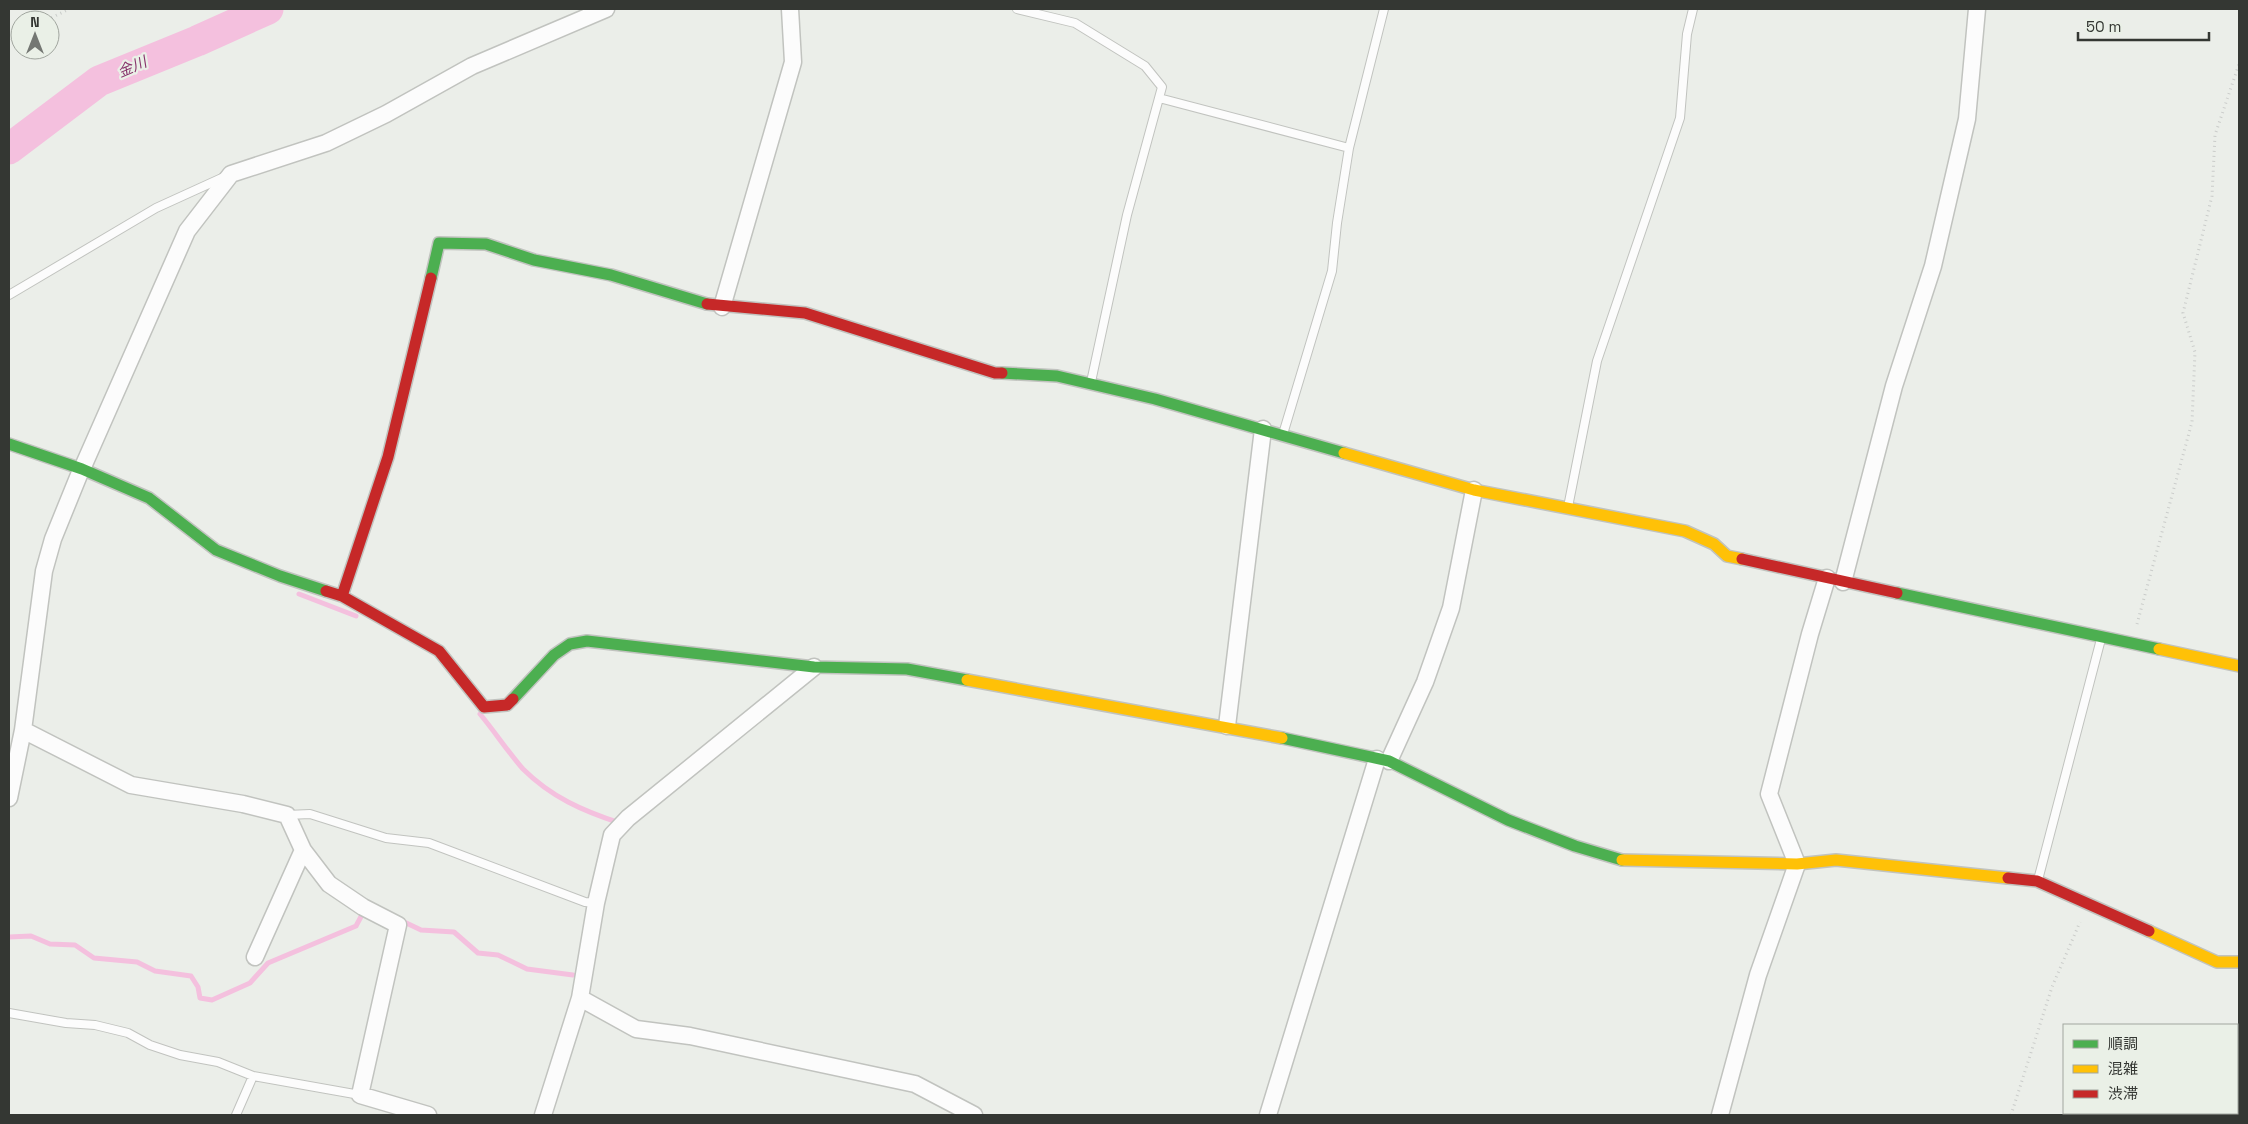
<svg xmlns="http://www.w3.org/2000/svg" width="2248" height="1124" viewBox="0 0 2248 1124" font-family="'Space Grotesk','Noto Sans JP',sans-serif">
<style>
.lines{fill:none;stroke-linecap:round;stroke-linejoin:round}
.stream{stroke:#f4c0de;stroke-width:5}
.river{stroke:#f4c0de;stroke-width:31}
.lane-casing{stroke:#c1c3bf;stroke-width:10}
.street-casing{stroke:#c1c3bf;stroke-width:19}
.fast-casing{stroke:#c1c3bf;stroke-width:14}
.slow-casing{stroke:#c1c3bf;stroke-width:14}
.jam-casing{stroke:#c1c3bf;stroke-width:14}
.path{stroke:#caccca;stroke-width:3;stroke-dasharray:1 4;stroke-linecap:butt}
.lane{stroke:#fcfcfc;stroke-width:8}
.street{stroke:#fcfcfc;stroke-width:16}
.fast{stroke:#4caf50;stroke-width:11}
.slow{stroke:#ffc107;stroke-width:11}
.jam{stroke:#c62828;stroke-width:11}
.labels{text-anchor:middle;stroke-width:4.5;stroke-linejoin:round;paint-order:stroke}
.water-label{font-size:15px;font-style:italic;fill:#87336b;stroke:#eaf0e7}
</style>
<rect width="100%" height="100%" fill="#ebeee9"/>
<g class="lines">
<path class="stream" d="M299 594 356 616
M480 714C495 732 508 752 523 769 551 797 583 811 620 823
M400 920 421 930 454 932 478 953 498 955 527 969 573 975
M9 937 31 936 50 944 75 945 94 958 137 962 155 971 191 976 198 987 200 998 212 1000 250 983 268 963 356 926 364 911"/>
<path class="river" d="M9 149 99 81 197 41 268 9"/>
<g class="lane-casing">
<path id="lane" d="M1017 9 1075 23 1145 66 1162 87 1127 215 1091 382
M1159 98 1349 148
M9 295 156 208 224 177
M1283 434 1332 271 1337 223 1349 148 1384 9
M1568 507 1597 361 1680 118 1687 34 1693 9
M287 815 310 814 386 838 429 843 585 902 596 903
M2038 880 2101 639
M9 1013 66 1023 95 1025 128 1033 150 1045 180 1055 218 1062 253 1076 360 1095
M236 1115 253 1076"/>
</g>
<g class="street-casing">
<path id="street" d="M722 307 793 62 790 9
M82 469 187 231 231 174 326 143 386 114 472 66 606 9
M1843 582 1894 386 1933 266 1967 119 1977 9
M1227 726 1263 429
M23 730 131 785 243 804 287 815 303 850 255 957
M1389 761 1425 682 1451 608 1474 490
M9 798 23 730 44 571 53 539 81 470
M303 850 329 884 363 907 398 925 360 1095 428 1115
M580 998 636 1029 690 1036 915 1084 974 1115
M543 1115 580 998 596 903 612 835 628 818 814 667
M1268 1115 1377 759
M1720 1115 1758 975 1797 864 1769 794 1810 634 1827 578"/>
</g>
<g class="fast-casing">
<path id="fast" d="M431 278 439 243 486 244 534 260 611 275 707 304
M1002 373 1057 376 1155 399 1344 453
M9 444 82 469 149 498 216 550 280 576 326 591
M1897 593 2159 649
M513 699 554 655 570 644 587 641 814 667 907 669 967 680
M1282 738 1389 761 1508 820 1575 846 1622 860"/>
</g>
<g class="slow-casing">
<path id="slow" d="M1344 453 1474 490 1685 531 1714 544 1727 556 1742 559
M2159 649 2239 666
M967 680 1282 738
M1622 860 1797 864 1836 860 2008 878
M2149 931 2217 962H2239"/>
</g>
<g class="jam-casing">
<path id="jam" d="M707 304 805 313 995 373H1002
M1742 559 1897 593
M326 591 342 596 439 651 484 707 507 705 513 699
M342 596 388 457 431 278
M2008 878 2037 881 2149 931"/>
</g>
<path class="path" d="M47 20 69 9
M9 39 20 33
M2137 624 2192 422 2195 352 2183 313 2212 196 2215 135 2239 64
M2011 1115 2052 987 2080 922"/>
<use href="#lane" class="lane"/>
<use href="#street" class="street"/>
<use href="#fast" class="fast"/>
<use href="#slow" class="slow"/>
<use href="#jam" class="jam"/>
</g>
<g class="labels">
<g class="water-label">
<text transform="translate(132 67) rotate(-23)" y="5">金川</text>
</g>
</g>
<rect width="2248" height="1124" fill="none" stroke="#343733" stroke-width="20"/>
<rect x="2063" y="1024" width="175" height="90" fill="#eaf0e7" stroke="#a1a69f"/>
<rect x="2073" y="1040" width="25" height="8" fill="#4caf50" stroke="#a1a69f"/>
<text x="2108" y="1049" font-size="15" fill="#343733">順調</text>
<rect x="2073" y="1065" width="25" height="8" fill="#ffc107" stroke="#a1a69f"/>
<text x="2108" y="1074" font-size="15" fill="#343733">混雑</text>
<rect x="2073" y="1090" width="25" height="8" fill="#c62828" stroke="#a1a69f"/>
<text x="2108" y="1099" font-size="15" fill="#343733">渋滞</text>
<g transform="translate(35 35)"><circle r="24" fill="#eaf0e7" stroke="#a1a69f"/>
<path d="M0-4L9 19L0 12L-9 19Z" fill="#747773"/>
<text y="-8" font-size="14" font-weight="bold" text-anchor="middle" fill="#343733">N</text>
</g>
<path d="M2078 32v8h131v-8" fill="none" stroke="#343733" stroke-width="2.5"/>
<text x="2086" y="32" font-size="15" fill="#343733" stroke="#eaf0e7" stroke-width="4" paint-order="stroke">50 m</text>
</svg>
